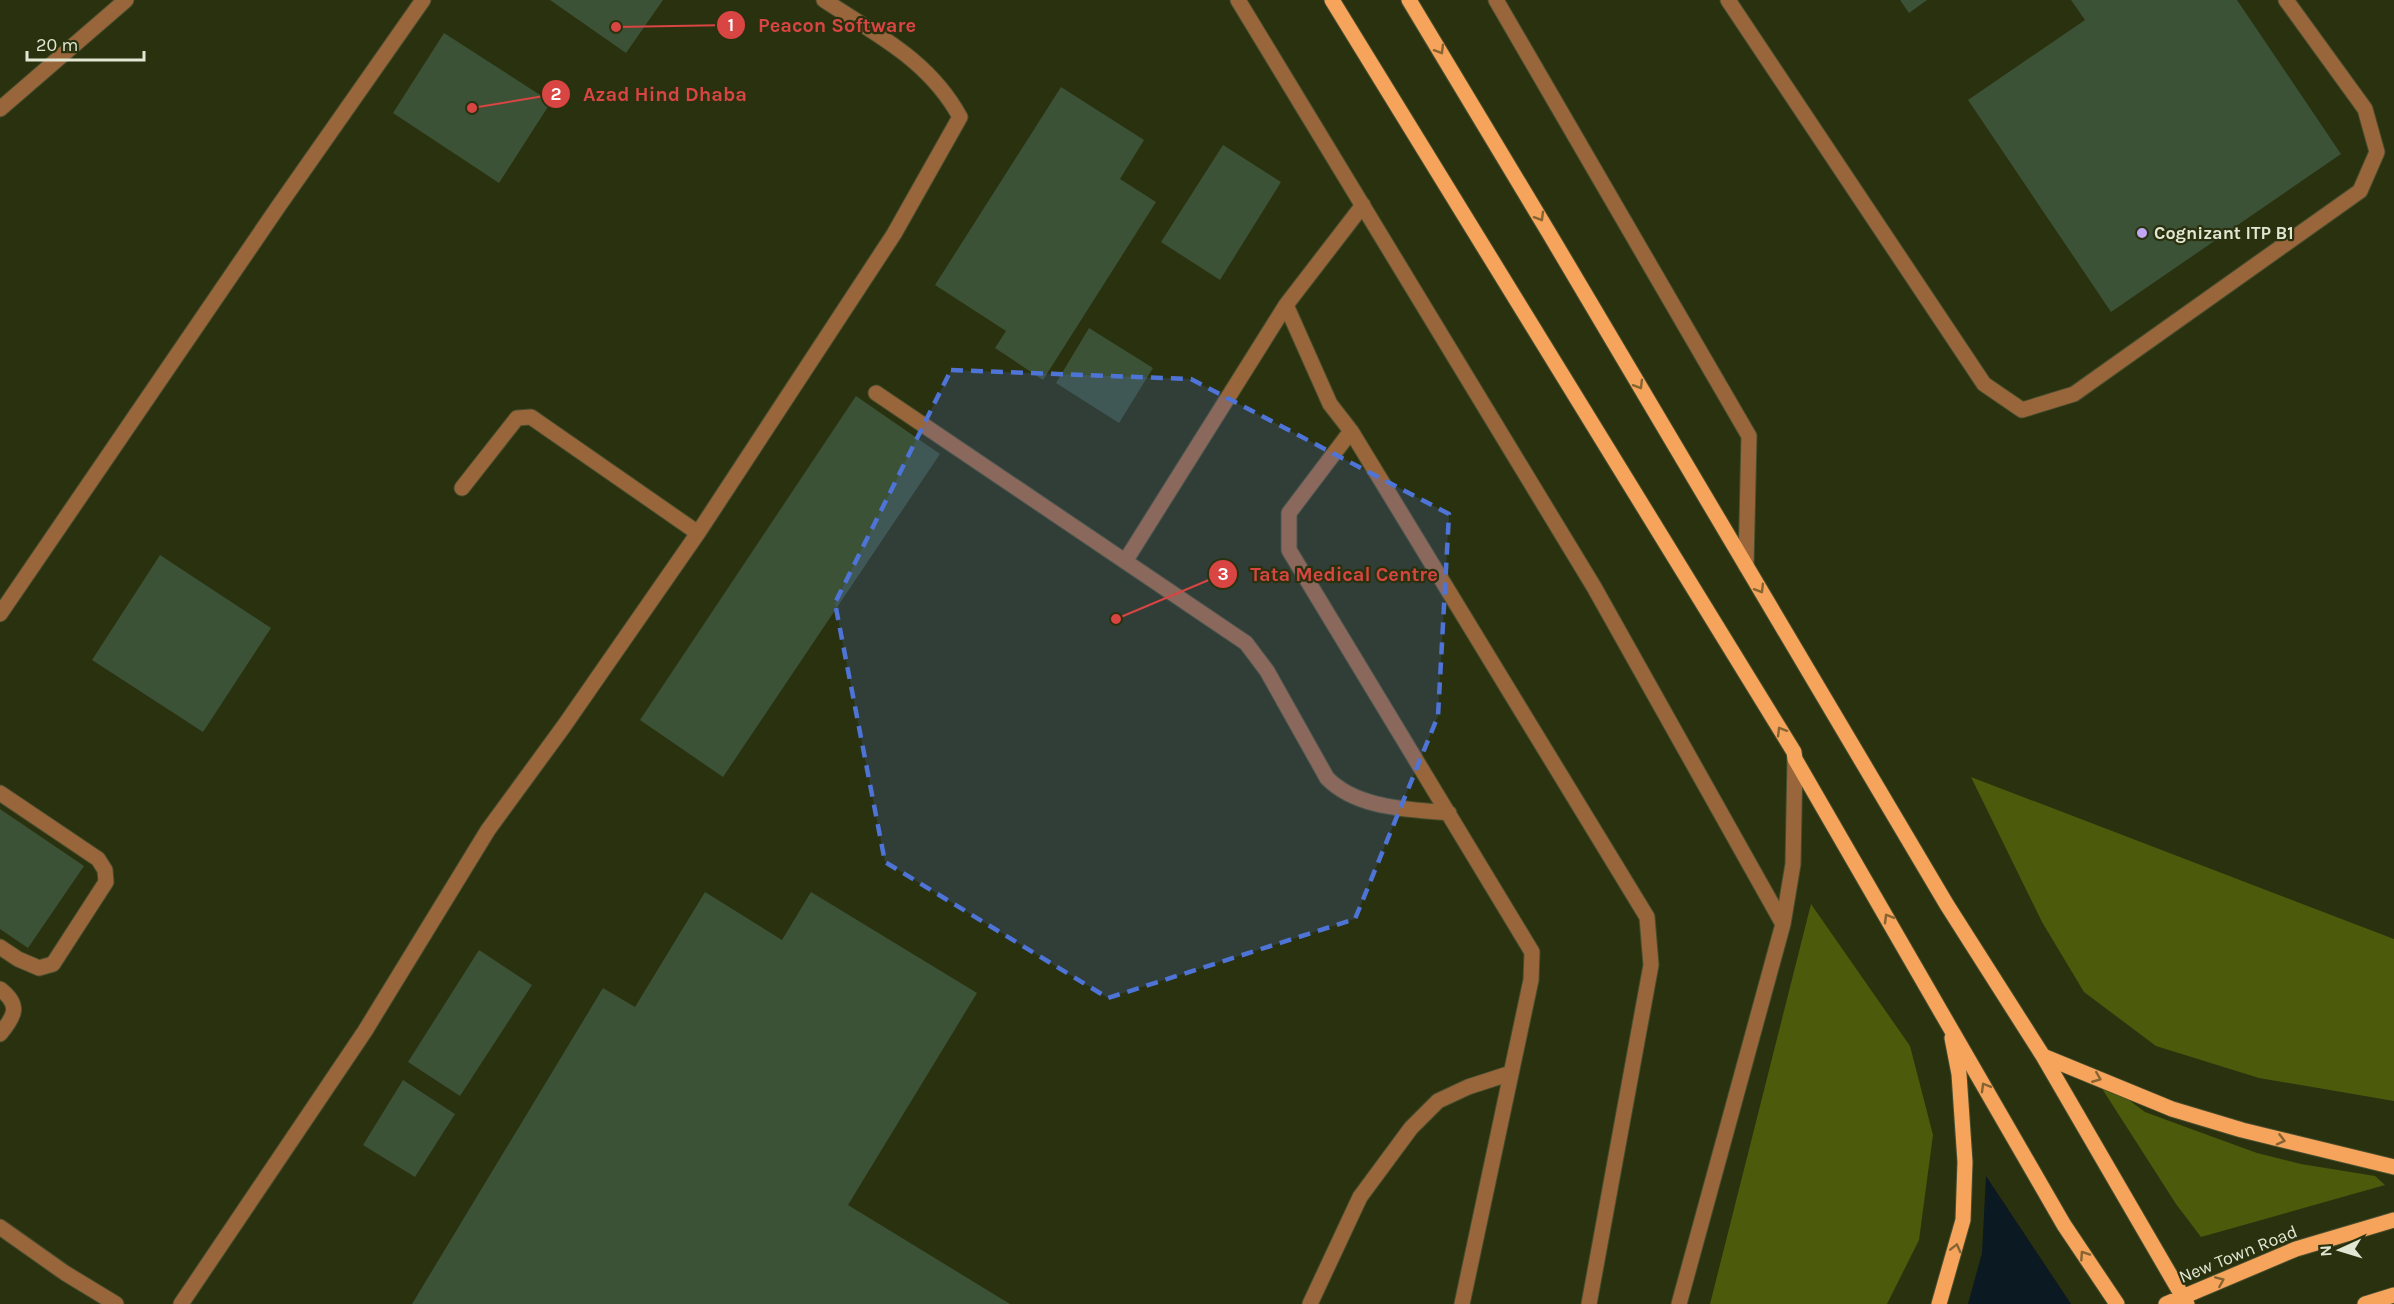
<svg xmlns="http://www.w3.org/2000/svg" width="2394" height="1304" viewBox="0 0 2394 1304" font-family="Karla,sans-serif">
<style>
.green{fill:#4c5a0b}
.water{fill:#0b1922}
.building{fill:#3b5236}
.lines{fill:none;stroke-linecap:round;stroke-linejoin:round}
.minor-casing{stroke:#474e2e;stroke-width:17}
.major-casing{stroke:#474e2e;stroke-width:17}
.minor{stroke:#99663c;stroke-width:15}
.major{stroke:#f6a35b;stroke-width:15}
.oneway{stroke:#866431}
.marked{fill:#4e74d7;fill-opacity:0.2;stroke:#4e74d7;stroke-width:4.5;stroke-dasharray:12 8;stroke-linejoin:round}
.poi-dot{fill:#c2a8f3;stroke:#2a310f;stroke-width:2}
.labels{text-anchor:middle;stroke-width:4.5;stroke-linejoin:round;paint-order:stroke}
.poi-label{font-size:18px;font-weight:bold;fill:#e1e7d3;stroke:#2a310f;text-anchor:start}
.street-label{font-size:18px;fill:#e1e7d3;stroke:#2a310f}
.leader{fill:none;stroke:#d84542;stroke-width:2}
.callout-dot{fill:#d84542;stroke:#2a310f;stroke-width:2}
.mark-label{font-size:18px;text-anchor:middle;font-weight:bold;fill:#fff}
.callout-label{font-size:20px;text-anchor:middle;font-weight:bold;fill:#d84542;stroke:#2a310f;stroke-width:4.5;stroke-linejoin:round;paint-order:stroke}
</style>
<rect width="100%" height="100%" fill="#2a310f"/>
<path class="green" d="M1971 777 2394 939V1101L2259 1078 2156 1046 2084 992 2042 922Z
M1811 904 1910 1046 1933 1135 1919 1240 1887 1304H1710Z
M2110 1086 2145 1112 2183 1126 2257 1153 2301 1164 2375 1176 2385 1185 2201 1237 2176 1204 2101 1087Z"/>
<path class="water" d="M1986 1176 2071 1304H1968L1982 1253Z"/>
<path class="building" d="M550 0H663L626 53Z
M1900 0H1927L1909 13Z
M2071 0H2237L2341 154 2111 312 1968 100 2085 20Z
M444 33 551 102 499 183 393 113Z
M1061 87 1144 140 1120 179 1156 202 1043 380 995 348 1006 331 935 285Z
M1223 145 1281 182 1220 280 1161 242Z
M1089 328 1153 368 1119 423 1056 383Z
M856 396 940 454 723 777 640 720Z
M160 555 271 628 203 732 92 660Z
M0 809 84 866 28 948 0 929Z
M705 892 782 940 811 892 977 993 848 1205 1010 1304H412L603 988 635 1007Z
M479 950 532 985 460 1096 408 1062Z
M403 1080 455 1114 415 1177 363 1145Z"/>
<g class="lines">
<g class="minor-casing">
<path id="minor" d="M1238 0 1594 587 1783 924
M1496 0 1749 436 1746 566
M1728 0 1984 384 2022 410 2074 394 2360 191 2377 152 2365 109 2286 0
M0 109 126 0
M1286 305 1330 404 1351 431 1647 917 1651 965 1589 1304
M876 393 1246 643 1267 671 1327 778C1357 809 1409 809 1449 813
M1351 431 1289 513V550L1532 952 1531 980 1462 1304
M462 488 517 418 531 417 698 533
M1126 560 1286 305 1363 205
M0 614 278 207 423 0
M0 793 98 859 105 870 106 882 53 964 39 968 18 959 0 947
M0 989C21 1005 15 1016 0 1034
M0 1227 65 1273 116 1304
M181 1304 365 1031 488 830 564 726 698 533 894 234 960 117C929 60 877 35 824 0
M1310 1304 1360 1197 1411 1128 1438 1101 1468 1087 1511 1073
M1679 1304 1783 924 1793 864 1795 759"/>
</g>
<g class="major-casing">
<path id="major" d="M1332 0 1794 752 1795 759 2064 1225 2117 1304
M1409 0 1549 233 1947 905 2043 1056 2187 1304
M2043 1056 2172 1109 2242 1130 2394 1167
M1939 1304 1963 1220 1965 1162 1959 1074 1952 1038
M2166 1304 2296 1249 2394 1220
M2365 1304 2394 1295"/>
</g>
<use href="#minor" class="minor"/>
<use href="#major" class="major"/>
</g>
<defs><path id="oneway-chevron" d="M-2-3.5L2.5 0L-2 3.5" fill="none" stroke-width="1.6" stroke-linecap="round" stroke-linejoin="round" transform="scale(1.5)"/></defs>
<g class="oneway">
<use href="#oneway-chevron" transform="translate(1440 50) rotate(59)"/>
<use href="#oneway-chevron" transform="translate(1540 217) rotate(59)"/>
<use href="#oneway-chevron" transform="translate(1639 385) rotate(59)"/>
<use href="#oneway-chevron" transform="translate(1760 589) rotate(59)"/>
<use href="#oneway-chevron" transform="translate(1781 731) rotate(-121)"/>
<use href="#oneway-chevron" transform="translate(1888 918) rotate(-120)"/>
<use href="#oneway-chevron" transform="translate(2097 1078) rotate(22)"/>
<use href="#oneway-chevron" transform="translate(1985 1087) rotate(-120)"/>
<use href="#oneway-chevron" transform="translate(2281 1140) rotate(14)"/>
<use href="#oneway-chevron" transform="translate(1956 1248) rotate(-76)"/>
<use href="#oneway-chevron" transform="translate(2084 1255) rotate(-124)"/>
<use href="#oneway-chevron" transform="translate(2220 1281) rotate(-23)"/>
</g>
<path class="marked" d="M951 370 1191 379 1449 514 1438 716 1355 919 1108 998 885 862 835 603Z"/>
<circle class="poi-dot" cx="2142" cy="233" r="6"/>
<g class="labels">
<g class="poi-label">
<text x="2154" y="239">Cognizant ITP B1</text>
</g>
<g class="street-label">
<text transform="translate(2238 1254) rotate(-22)" y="6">New Town Road</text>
</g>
</g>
<path class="leader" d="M616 27L731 25M472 108L556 94M1116 619L1223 574"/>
<g class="callout-dot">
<circle cx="616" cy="27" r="6"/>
<circle cx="472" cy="108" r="6"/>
<circle cx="1116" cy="619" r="6"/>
<circle cx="731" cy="25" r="15"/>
<circle cx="556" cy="94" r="15"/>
<circle cx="1223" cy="574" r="15"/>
</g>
<g class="mark-label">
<text x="731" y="31">1</text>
<text x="556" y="100">2</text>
<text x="1223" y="580">3</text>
</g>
<g class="callout-label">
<text x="837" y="32">Peacon Software</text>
<text x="665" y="101">Azad Hind Dhaba</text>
<text x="1344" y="581">Tata Medical Centre</text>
</g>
<g transform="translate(2340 1250) rotate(266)" stroke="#2a310f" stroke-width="4.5" paint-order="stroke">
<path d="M0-4.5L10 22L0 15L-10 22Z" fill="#e1e7d3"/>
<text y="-9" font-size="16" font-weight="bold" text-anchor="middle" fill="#e1e7d3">N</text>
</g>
<path d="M27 51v9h117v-9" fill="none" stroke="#e1e7d3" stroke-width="3"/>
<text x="36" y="51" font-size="18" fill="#e1e7d3" stroke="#2a310f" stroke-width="4.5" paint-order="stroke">20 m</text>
</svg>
